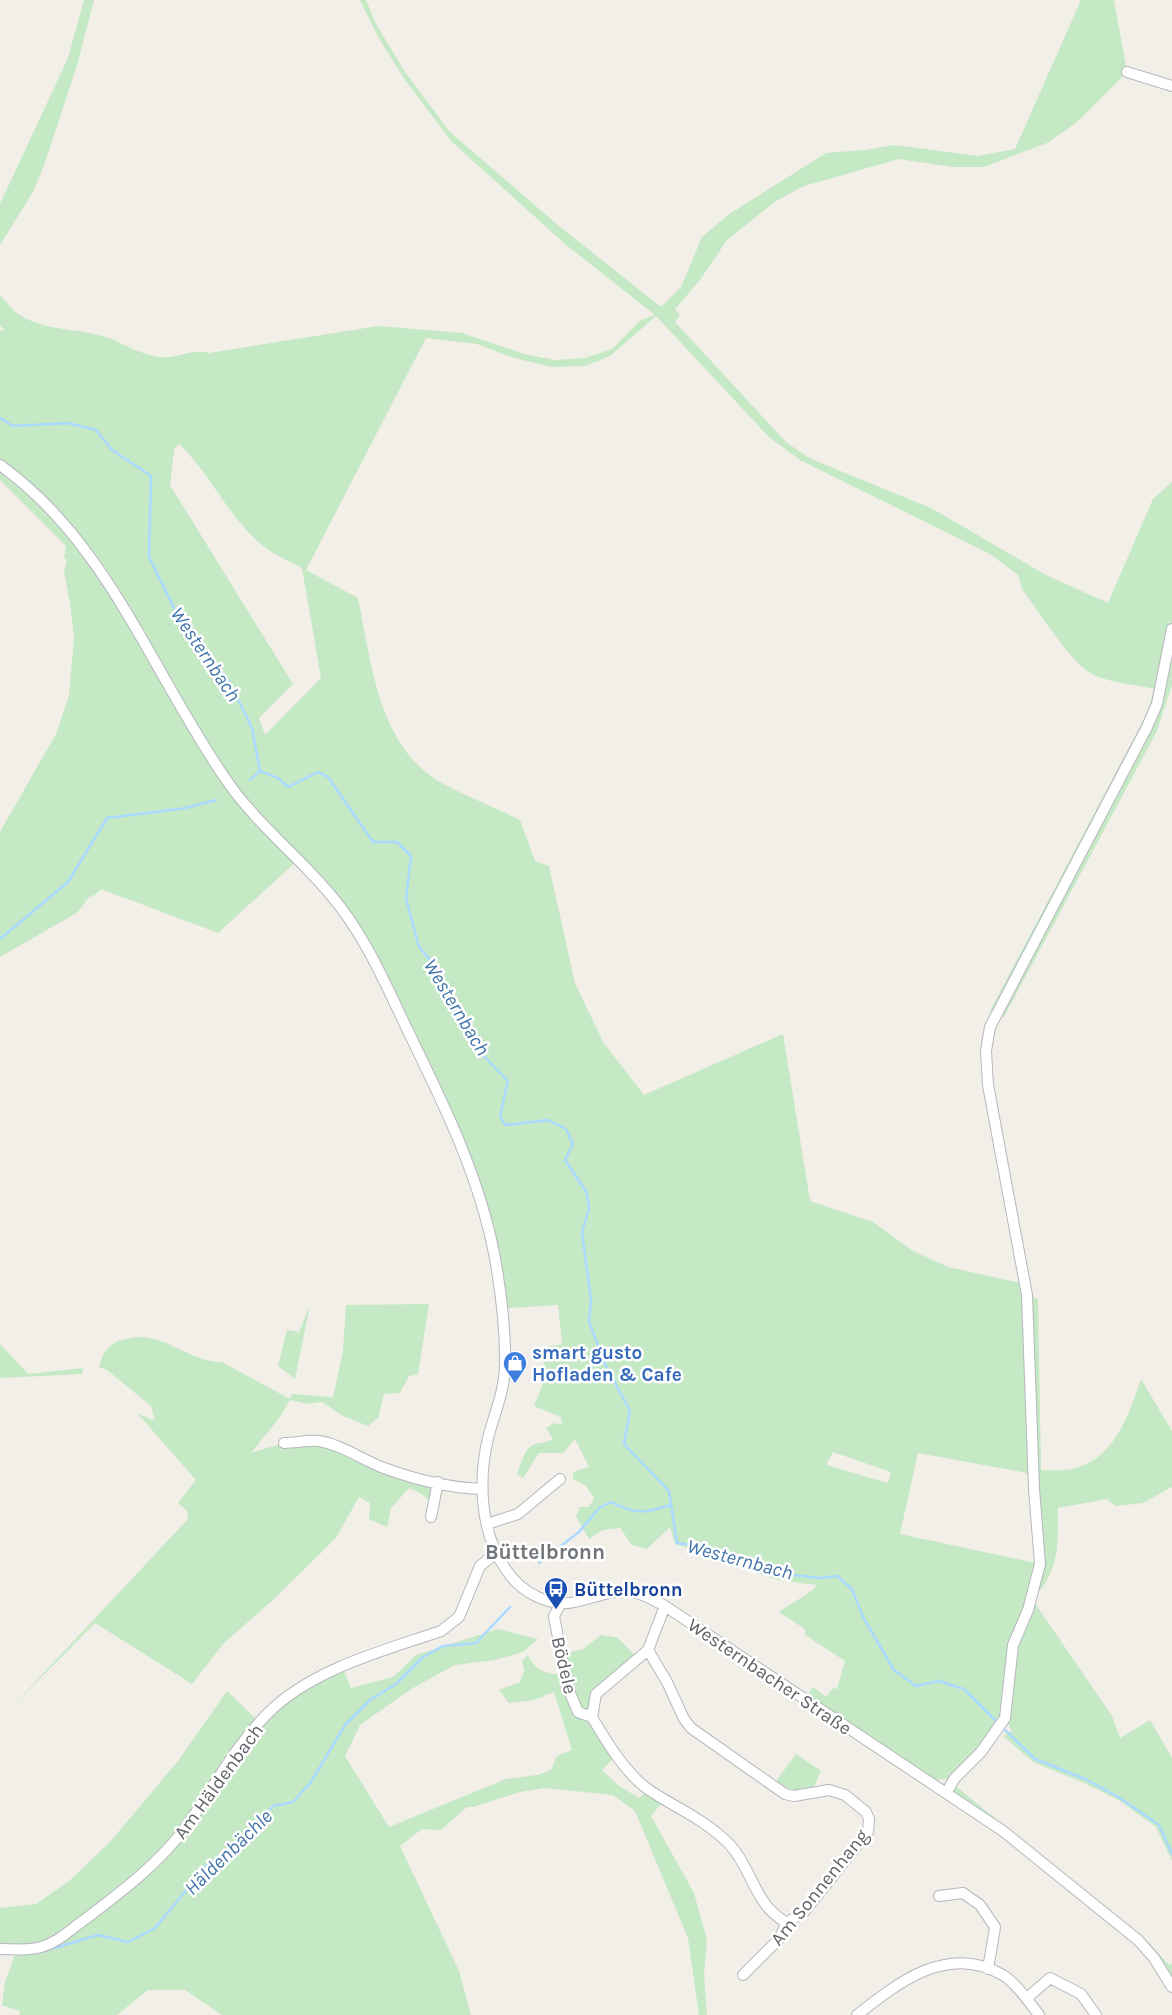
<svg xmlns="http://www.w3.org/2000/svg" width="1172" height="2015" viewBox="0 0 1172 2015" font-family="Karla,sans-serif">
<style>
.green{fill:#c5e8c5;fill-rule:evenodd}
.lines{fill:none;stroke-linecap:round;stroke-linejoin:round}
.stream{stroke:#aadaff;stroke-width:2.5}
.minor-casing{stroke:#b5b8bc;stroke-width:12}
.minor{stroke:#fff;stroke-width:10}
.labels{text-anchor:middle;stroke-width:5;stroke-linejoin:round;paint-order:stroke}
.shop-label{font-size:19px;font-weight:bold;fill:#366cbe;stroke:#fff;text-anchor:start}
.transit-label{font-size:19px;font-weight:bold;fill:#164399;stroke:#fff;text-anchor:start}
.street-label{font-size:19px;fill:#5f6368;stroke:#fff}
.water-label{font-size:20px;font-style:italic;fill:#4174aa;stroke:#fff}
.quarter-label{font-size:21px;font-weight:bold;fill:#70757a;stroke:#fff}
</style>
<rect width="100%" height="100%" fill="#f1efe8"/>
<path class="green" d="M84 0H94L78 62 44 166 33 192 0 245V204L68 58Z
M360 0H366L376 24 405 72 450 132 559 226 661 307 681 287 702 237 728 215 826 153 866 150 894 145 978 156 1015 149 1081 0H1114L1127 72 1076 123 1047 143 984 167H953L899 159 804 186 776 201 727 240 700 280 675 309 680 315 675 322 786 442 809 458 933 509 1044 574 1108 603 1153 499 1172 482V685L1157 731 1004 1017 990 1011 1148 711 1154 689C1134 684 1108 683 1090 673 1069 660 1038 610 1022 589L1018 575 990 554 800 460 769 437 656 316 610 356 585 366 552 367 511 357 477 344 426 338 306 570 358 598C371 661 378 746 440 782 465 796 494 807 520 820L535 861 549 866 575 983 603 1042 644 1095 783 1034 810 1201 873 1222 913 1251 948 1267 1025 1284 1027 1295 1038 1299 1041 1470C1051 1470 1062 1471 1072 1469 1115 1459 1128 1416 1141 1379L1172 1431V1487L1143 1503 1116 1506 1107 1499 1058 1508C1058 1544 1060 1572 1032 1599L1112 1716 1120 1738 1150 1720 1172 1758V1861L1156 1827 1120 1801 1084 1783 1033 1762 1003 1736 1012 1731 1005 1718 953 1784 1151 1945 1169 1965 1172 1963V1987L1138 1940 937 1787 953 1778 935 1780 807 1696 813 1687 826 1697 833 1688 837 1689 845 1661 805 1635V1629L779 1612C791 1602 807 1597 817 1585 788 1581 762 1582 740 1560 717 1558 697 1551 675 1544L670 1527 647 1549 632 1545 620 1528 603 1530 589 1539 576 1516 580 1507H589L594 1498 586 1486 573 1479V1472L589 1467 575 1439 563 1453H539L523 1478 517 1474C521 1465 524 1449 533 1445 540 1442 547 1443 553 1439L546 1428 554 1423 562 1425 561 1417 534 1406 542 1386 545 1347 562 1344 558 1305 507 1308 502 1304 472 1173 368 949 297 861 218 933 101 889 95 895 89 897 78 912 0 957V832L56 734 69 695 74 638 70 603 64 572 67 560 64 558 66 546 0 480V330L5 331 0 325V295C6 301 12 310 18 314 46 333 84 327 114 340 129 347 143 355 160 357 177 359 193 348 209 353L378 326 462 333 524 354 555 360 585 358 612 349 641 320 655 315 565 244 452 142 405 80 377 35ZM179 444C210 473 228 517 262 545 273 554 289 561 302 568L321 678 265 735 259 718 293 684 170 485 174 449ZM833 1452 891 1472 888 1483 826 1465ZM918 1453 1033 1474 1040 1564 900 1534Z
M429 1304 418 1374 409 1376 400 1393 384 1394 378 1418 368 1426 343 1416 322 1402 308 1404 290 1400 280 1417 251 1453 284 1443 319 1441 438 1482 433 1503 420 1493 409 1488 391 1508 387 1527 369 1519 370 1503 359 1497 336 1538 273 1600 224 1643 192 1684 95 1623 11 1708 188 1519 187 1511 178 1503 196 1480 137 1413 155 1421 151 1406 107 1370 99 1367C102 1355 107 1345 119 1341 160 1325 186 1363 222 1362L290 1399 292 1394 333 1397 343 1351 346 1305Z
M310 1305 295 1379 278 1366 287 1330 299 1332Z
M0 1344 28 1374 83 1368 82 1374 0 1378Z
M498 1629 538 1639 523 1652 495 1660 455 1665 411 1689 360 1725 345 1756 389 1827 506 1779 537 1775 551 1770 557 1756 572 1750 554 1692 534 1700 509 1703 499 1690 520 1682 524 1671 522 1661 528 1655C535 1671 548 1675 564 1674L561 1654 583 1649 601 1635 618 1638 639 1660 604 1685 592 1718 617 1754 602 1770 619 1786 639 1798 648 1789 665 1799 651 1816 694 1893 707 1940 704 1975 707 2015H699L688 1938 635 1811 613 1795 545 1788 520 1792 473 1807H467L441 1830 422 1829 400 1846 459 1971 471 2015H222L185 1990H148L117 2015H19L20 2011 2 2005 5 1982 15 1954H0V1908L36 1904 69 1881 110 1842 178 1761 227 1691 255 1718 248 1735 268 1713 342 1667 351 1688 393 1677 416 1655Z
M796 1754 821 1771 814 1787C798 1791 789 1792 774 1784Z"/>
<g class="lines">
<path class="stream" d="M0 418 13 426 68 423 96 430 112 450 151 476 149 557 179 618 229 681 252 728 260 771 278 778 288 787 318 772 328 777 373 842H397L411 856 406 899 419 947 432 962 477 1049 508 1081 500 1116 505 1125 548 1120 566 1129 573 1144 565 1160 587 1193 589 1209 582 1232 591 1300 589 1322 607 1368 630 1411 624 1444 669 1491 677 1543 712 1549 784 1574 820 1578 837 1576 852 1589 863 1617 894 1670 916 1686 939 1681 964 1689 998 1723
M250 780 260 771
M0 939 68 882 107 818 186 808 216 800
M539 1563 579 1532 599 1508 611 1502C635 1514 645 1514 670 1505
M1002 1727 1035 1759 1085 1779 1120 1798 1159 1825 1172 1854
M41 1952 98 1935 128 1942 155 1928 206 1866 246 1835 273 1806 293 1802 311 1782 345 1725 370 1700 396 1684 423 1657 443 1646 476 1643 510 1607
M0 1954H11"/>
<g class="minor-casing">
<path id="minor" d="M1127 72 1172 86
M0 465C108 542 153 675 227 781 256 823 296 854 329 893 364 933 385 983 408 1031 443 1103 478 1173 494 1253 501 1291 506 1329 505 1368 504 1392 494 1415 488 1438 478 1481 480 1534 507 1571 521 1592 550 1608 575 1602 594 1598 612 1589 632 1592 644 1594 654 1600 665 1606L1003 1831 1138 1940 1154 1958 1172 1987
M284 1443C295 1443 309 1440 319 1441 343 1445 362 1460 384 1468 414 1479 450 1488 482 1489
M431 1517 438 1482
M487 1524 518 1514 560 1479
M561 1603 554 1616 567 1686 578 1712 592 1717
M665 1606 648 1650 596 1694 592 1717C606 1741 626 1774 649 1790 676 1808 708 1821 731 1846 746 1863 751 1884 764 1902 769 1911 778 1917 786 1923
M648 1650 667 1682 684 1719 691 1728 785 1794 794 1796 829 1790 845 1795 866 1812 869 1819 868 1832 804 1912 786 1923 780 1938 743 1975
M946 1793 955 1778 981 1752 1005 1718 1013 1645 1028 1610 1040 1564 1034 1489 1027 1295 988 1085 986 1051 990 1027 1147 727 1157 704 1172 629
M939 1896 963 1893 980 1905 995 1927 988 1969
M0 1949C14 1949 28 1951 41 1947 56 1943 68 1932 80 1923 117 1895 158 1865 186 1827 213 1789 235 1746 268 1713 312 1669 383 1651 441 1631L459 1617 480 1566 496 1553
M1027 1998 1050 1978 1081 1994 1096 2015
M857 2015C899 1982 948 1943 1003 1975 1017 1984 1029 2002 1039 2015"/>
</g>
<use href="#minor" class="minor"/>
</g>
<defs>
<g id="shop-pin" transform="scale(1.25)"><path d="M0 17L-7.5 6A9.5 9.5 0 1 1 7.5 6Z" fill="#3f7fe0" stroke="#fff"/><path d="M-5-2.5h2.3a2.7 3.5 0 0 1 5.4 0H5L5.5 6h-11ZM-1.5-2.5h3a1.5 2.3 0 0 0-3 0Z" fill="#fff"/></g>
<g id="bus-pin" transform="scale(1.25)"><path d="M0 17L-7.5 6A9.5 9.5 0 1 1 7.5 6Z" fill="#1a4fb4" stroke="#fff"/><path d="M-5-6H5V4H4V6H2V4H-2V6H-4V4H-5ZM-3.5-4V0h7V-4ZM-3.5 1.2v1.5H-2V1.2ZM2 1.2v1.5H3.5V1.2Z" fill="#fff"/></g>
</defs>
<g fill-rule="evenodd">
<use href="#shop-pin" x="515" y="1363"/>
<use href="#bus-pin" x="556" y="1589"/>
</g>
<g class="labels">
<g class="shop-label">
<text x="532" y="1359">smart gusto<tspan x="532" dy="22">Hofladen &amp; Cafe</tspan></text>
</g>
<g class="transit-label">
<text x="574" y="1596">Büttelbronn</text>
</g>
<g class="street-label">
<text transform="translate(565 1665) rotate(77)" y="7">Bödele</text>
<text transform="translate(770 1676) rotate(34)" y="7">Westernbacher Straße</text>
<text transform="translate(218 1781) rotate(-54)" y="7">Am Häldenbach</text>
<text transform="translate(819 1887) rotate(-51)" y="7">Am Sonnenhang</text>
</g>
<g class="water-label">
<text transform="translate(206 654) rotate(56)" y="7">Westernbach</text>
<text transform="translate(457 1007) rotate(59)" y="7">Westernbach</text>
<text transform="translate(740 1559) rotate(15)" y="7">Westernbach</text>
<text transform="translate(228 1852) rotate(-44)" y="7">Häldenbächle</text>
</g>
<g class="quarter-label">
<text x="545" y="1559">Büttelbronn</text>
</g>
</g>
</svg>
